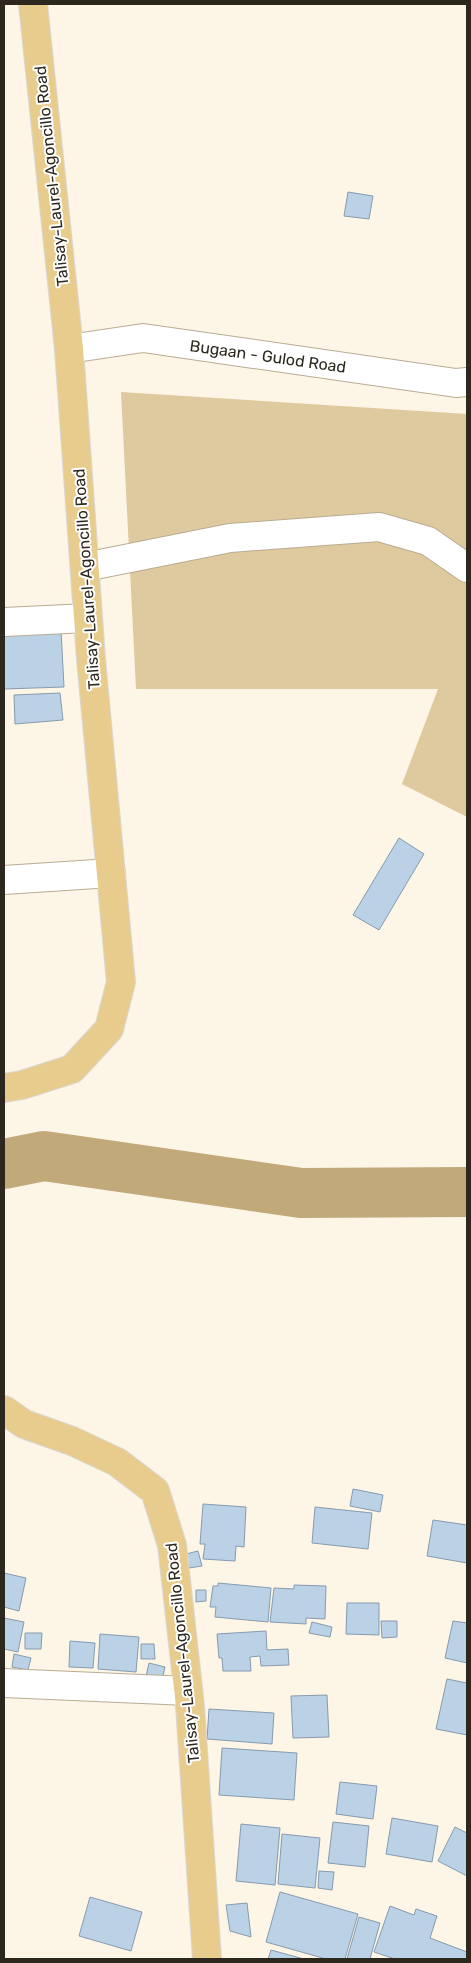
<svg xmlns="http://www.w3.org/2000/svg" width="471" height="1963" viewBox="0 0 471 1963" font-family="Rubik,sans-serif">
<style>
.green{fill:#dfc99f}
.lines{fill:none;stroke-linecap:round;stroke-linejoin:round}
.river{stroke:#c1a979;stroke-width:50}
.building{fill:#bbd1e6;stroke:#869baf}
.minor-casing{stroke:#b9ac93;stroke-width:30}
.major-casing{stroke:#d9d8d6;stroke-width:30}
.minor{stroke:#fff;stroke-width:28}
.major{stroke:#e8cc8d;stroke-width:28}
.labels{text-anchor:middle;stroke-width:4;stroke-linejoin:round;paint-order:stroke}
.street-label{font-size:16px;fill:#2d281e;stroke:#fff}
</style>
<rect width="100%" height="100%" fill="#fdf5e5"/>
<path class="green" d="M121 392 467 414V817L402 784 438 689H136Z"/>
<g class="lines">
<path class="river" d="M4 1164 44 1156 301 1193 467 1192"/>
</g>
<path class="building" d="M348 192 373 196 369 219 344 216Z
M61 630 64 687 4 689V633Z
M60 693 63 720 15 724 14 695Z
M399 838 424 854 379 930 353 915Z
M353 1489 383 1495 380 1512 350 1506Z
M203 1504 246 1507 244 1547 236 1546 235 1561 203 1559 205 1544H200Z
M315 1507 372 1513 368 1549 312 1543Z
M433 1520 467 1525V1563L427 1556Z
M198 1551 202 1566 189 1568 186 1554Z
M4 1573 26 1578 19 1611 4 1607Z
M218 1583 271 1588 268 1622 215 1617 216 1607H210L213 1586H218Z
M294 1585 326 1586 325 1619 306 1618V1624L270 1622 274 1588 294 1589Z
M196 1590H206V1601L196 1602Z
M347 1603H379V1635L346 1634Z
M4 1618 24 1622 18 1652 4 1649Z
M381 1621H397V1637L382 1638Z
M453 1621 467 1623V1663L445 1658Z
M312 1622 332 1627 330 1637 309 1633Z
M266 1631 267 1650 288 1649 289 1665 261 1666 260 1656 250 1657 251 1671H223L222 1658H219L217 1634Z
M25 1633H42L41 1649H25Z
M100 1634 139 1637 136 1672 98 1669Z
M70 1641 95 1643 93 1668 69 1667Z
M141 1644H154L155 1659H141Z
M14 1654 31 1658 28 1670 12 1667Z
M149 1663 165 1667 161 1685 145 1681Z
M447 1679 467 1683V1735L436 1729Z
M327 1695 329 1737 293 1738 291 1696Z
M209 1709 274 1713 272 1744 207 1739Z
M222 1748 297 1753 294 1800 219 1795Z
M340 1782 377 1786 373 1819 336 1814Z
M392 1818 438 1826 432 1862 386 1854Z
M333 1822 369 1826 365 1867 328 1863Z
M241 1824 280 1828 275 1885 236 1881Z
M455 1827 467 1833V1876L438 1861Z
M282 1834 320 1838 315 1888 278 1884Z
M319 1871 334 1872 332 1890 318 1888Z
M280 1892 358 1914 345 1959H326L266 1942Z
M90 1897 142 1912 131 1951 79 1936Z
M247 1903 251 1937 230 1931 226 1905Z
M390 1906 414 1915 416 1909 437 1916 430 1938 467 1952V1959H395L374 1952Z
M359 1917 380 1923 370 1959H347Z
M271 1950 304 1959H268Z"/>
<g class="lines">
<g class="minor-casing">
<path id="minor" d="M69 349 143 338 456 383 467 382
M85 567 230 538 379 527 428 541 467 568
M4 622 88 618
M4 880 111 873
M4 1683 188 1691"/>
</g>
<g class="major-casing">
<path id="major" d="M4 1088 22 1085 72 1069 109 1029 121 982 91 659 69 349 33 4
M4 1410 24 1424 72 1441 117 1462 155 1491 172 1545 190 1706 207 1959"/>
</g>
<use href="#minor" class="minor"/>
<use href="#major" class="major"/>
</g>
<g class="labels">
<g class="street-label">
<text transform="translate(51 176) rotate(-96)" y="6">Talisay-Laurel-Agoncillo Road</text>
<text transform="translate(268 356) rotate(8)" y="6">Bugaan - Gulod Road</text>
<text transform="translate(86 579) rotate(-94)" y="6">Talisay-Laurel-Agoncillo Road</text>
<text transform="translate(182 1653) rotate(-96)" y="6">Talisay-Laurel-Agoncillo Road</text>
</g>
</g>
<rect width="471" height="1963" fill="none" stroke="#2d281e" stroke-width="10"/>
</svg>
